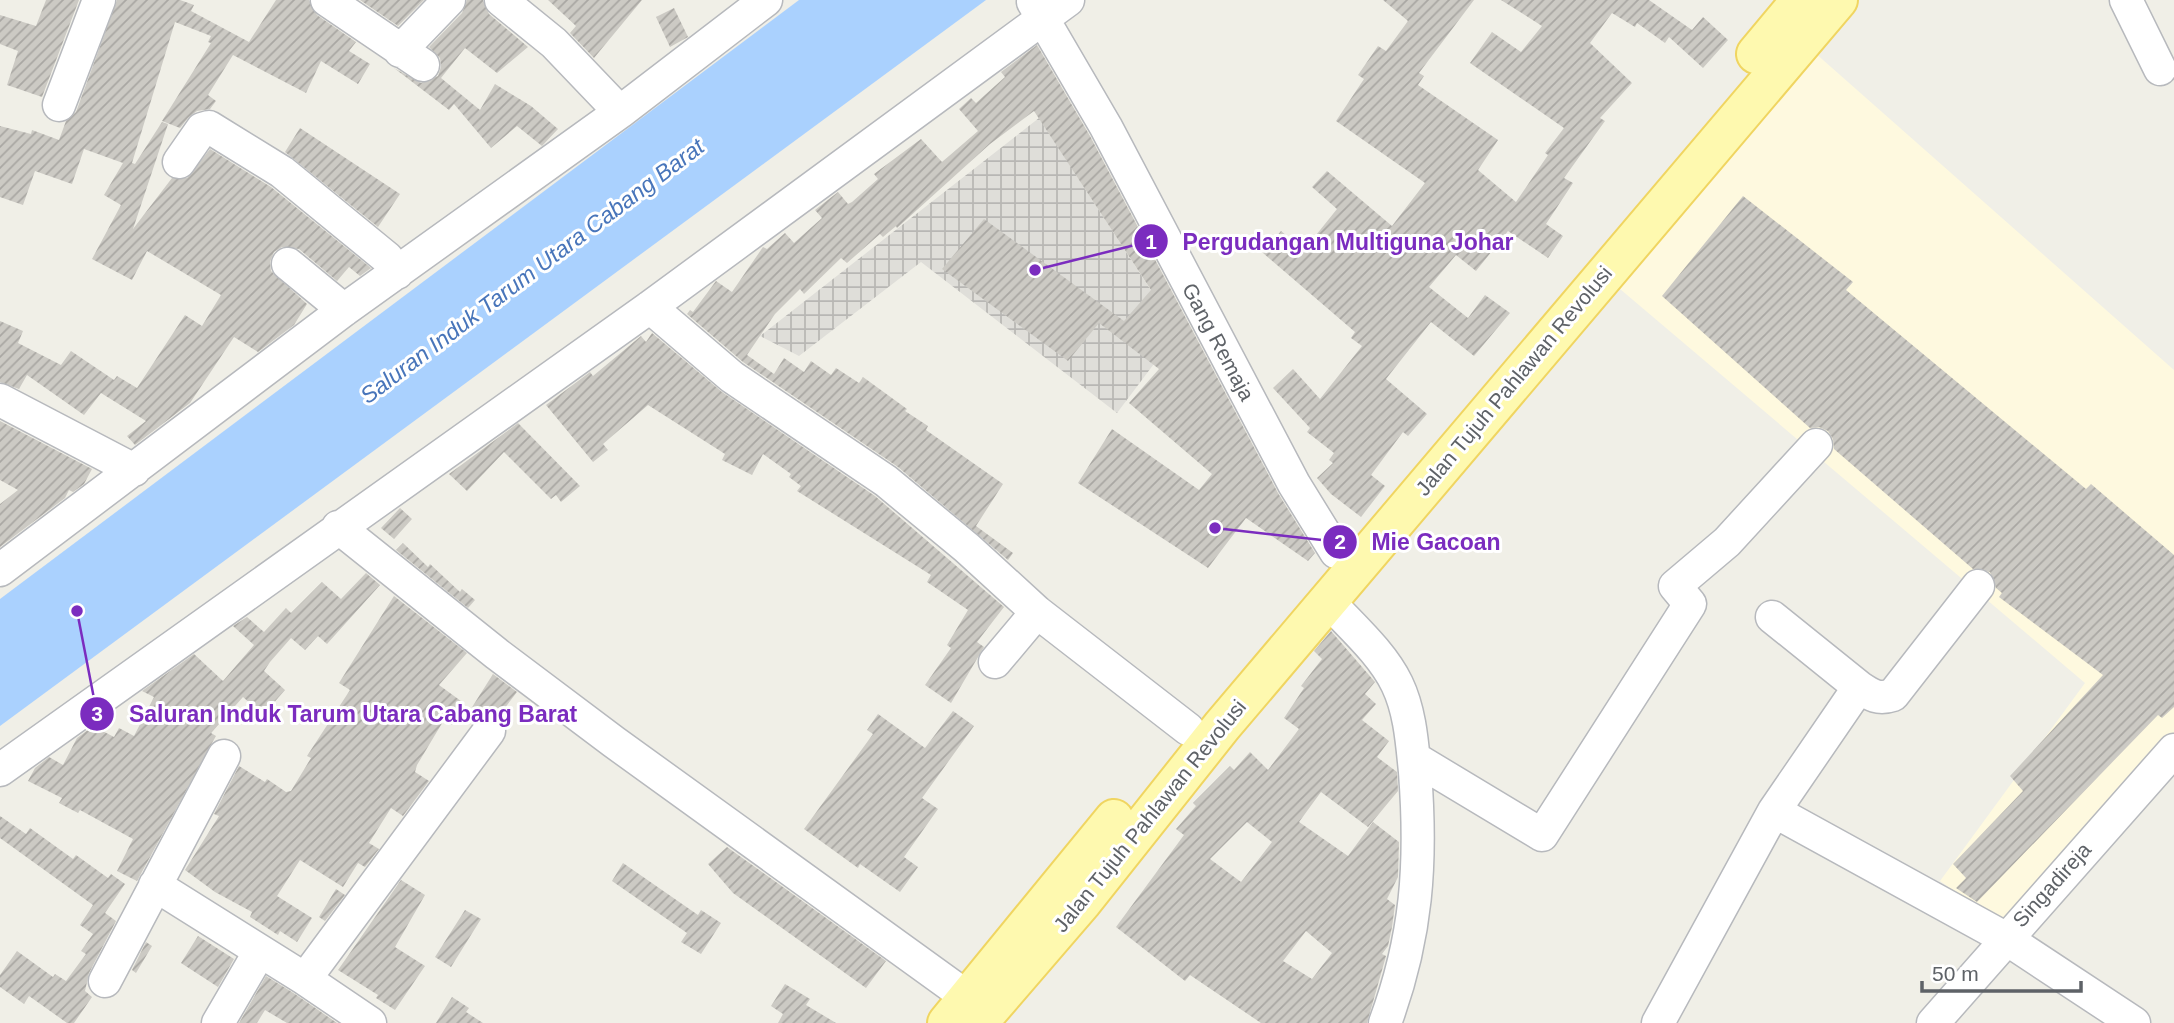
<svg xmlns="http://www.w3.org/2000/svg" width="2174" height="1023" viewBox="0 0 2174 1023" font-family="Arial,sans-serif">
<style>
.commercial{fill:#fef9df}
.industrial{fill:url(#industrial-grid)}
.water{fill:#aad1fe}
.building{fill:url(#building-hatch);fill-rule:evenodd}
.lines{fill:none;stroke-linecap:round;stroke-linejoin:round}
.minor-casing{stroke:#b7b9bd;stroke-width:35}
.major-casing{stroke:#f0d561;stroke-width:42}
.minor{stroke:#fff;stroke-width:32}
.major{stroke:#fef9af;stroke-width:38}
.labels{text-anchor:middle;stroke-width:6;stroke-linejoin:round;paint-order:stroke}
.street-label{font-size:21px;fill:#5e6267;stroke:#fff}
.water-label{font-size:23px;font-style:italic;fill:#4875ba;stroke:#fff}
.leader{fill:none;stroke:#7b2cbf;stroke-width:2.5}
.callout-dot{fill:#7b2cbf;stroke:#fff;stroke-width:2.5}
.mark-label{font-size:21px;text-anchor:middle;font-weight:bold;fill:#fff}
.callout-label{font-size:23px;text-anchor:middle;font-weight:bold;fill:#7b2cbf;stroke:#fff;stroke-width:6;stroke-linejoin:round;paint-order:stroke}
</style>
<defs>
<pattern id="industrial-grid" width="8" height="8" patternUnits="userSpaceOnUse" patternTransform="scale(1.75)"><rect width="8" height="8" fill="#dfded9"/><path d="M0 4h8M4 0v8" fill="none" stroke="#b8b7b4"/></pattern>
<pattern id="building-hatch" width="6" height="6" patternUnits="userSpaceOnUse" patternTransform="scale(1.75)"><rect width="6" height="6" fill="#cccac4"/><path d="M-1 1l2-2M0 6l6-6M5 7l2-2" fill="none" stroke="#a9a7a3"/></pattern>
</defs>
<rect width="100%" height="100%" fill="#f0efe7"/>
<path class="commercial" d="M1814 52 2174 370V737L1999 922 1940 881 2085 683 1620 289Z"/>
<path class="industrial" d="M1039 118 1178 332 1117 413 921 262 799 356 760 336Z"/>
<path class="water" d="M799 0H986L0 726V599Z"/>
<path class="building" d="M46 0H79L42 97 7 85 18 51 0 44V15L36 26Z
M117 0H180L194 5 191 11 249 42 276 0H309L317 15 356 42 349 51 370 64 358 84 321 61 306 93 233 55 208 95 216 101 210 109 197 111 188 118 180 128 162 121 211 43 208 42 211 36 175 22 132 163 135 164 162 122 168 124 133 229 172 178H187L210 149 271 187 371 268 360 276 349 267 337 281 299 249 282 247 274 252 270 262 271 271 307 304 294 325 258 352 234 337 190 403 135 445 127 436 146 421 101 393 84 415 27 375 19 389 0 382V321L23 331 18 343 61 365 71 351 114 380 117 376 137 388 185 315 202 326 221 295 147 251 132 280 92 259 121 205 104 195 123 163 84 149 72 184 35 171 23 205 0 197V126L31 134 32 130 59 140 66 121 76 112Z
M360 0H424L398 26Z
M467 0H483L489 14 528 47 497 73 465 48 441 78 480 110 495 84 531 106 558 129 542 146 517 126 491 148 454 104 449 110 394 68 421 83 438 76 441 67 440 58 429 47 462 13Z
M548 0H642L594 58 570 33 576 26Z
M1383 0H1474L1419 73 1424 76 1418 85 1498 140 1478 170 1516 202 1548 155 1545 153 1564 128 1470 63 1492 32 1521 52 1542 26 1501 0H1649L1692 30 1703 17 1728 40 1703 68 1669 37 1665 43 1637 23 1635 27 1612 13 1590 43 1632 83 1600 118 1605 121 1564 178 1573 183 1546 224 1563 236 1548 258 1508 231 1476 271 1456 255 1429 287 1468 318 1485 295 1510 313 1474 356 1431 322 1386 379 1427 414 1408 436 1403 432 1371 475 1385 486 1361 517 1331 494 1317 478 1333 463 1329 460 1334 453 1307 432 1310 428 1273 388 1293 369 1320 399 1362 346 1351 338 1355 332 1263 253 1281 231 1304 250 1337 209 1312 187 1327 171 1392 226 1425 183 1336 121 1364 79 1358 75 1378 46 1386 51 1408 21Z
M674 8 688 37 670 47 656 17Z
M1037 45 1090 136 1278 493 1315 553 1308 561 1246 518 1208 568 1078 483 1112 429 1199 490 1212 474 1129 403 1159 369 1099 323 1068 361 942 269 984 219 1124 321 1151 290 1034 111 990 144 897 228 896 226 883 237 880 234 847 263 841 258 804 294 800 289 775 314 747 355 774 374 784 358 804 372 811 361 831 375 836 368 859 383 863 377 907 409 905 411 928 426 926 430 1003 484 976 526 1013 553 1008 560 898 467 743 362 687 314 690 310 693 312 716 281 732 292 763 247 767 249 785 233 794 243 822 218 815 210 838 192 848 204 852 202 878 179 874 174 921 139 942 162 978 131 959 109 971 98 976 103 1005 77 1001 72Z
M300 128 400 194 378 227 285 152Z
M1743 196 1853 282 1846 290 2086 489 2091 484 2174 555V707L2162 718 2158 715 1977 902 1956 888 1966 878 1953 864 2023 791 2010 776 2103 675 1999 597 2002 593 1996 588 1990 572 1973 569 1834 449 1833 439 1828 431 1819 427 1810 428 1662 296Z
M652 333 722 392 875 496 1004 607 977 642 984 647 951 703 925 685 951 648 947 645 968 610 927 582 931 575 797 491 801 486 789 477 791 474 763 454 752 475 722 460 725 454 648 405 603 444 608 450 593 462 546 405 590 372 593 376 641 336 646 342Z
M0 421 92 469 84 484 73 492 69 490 65 498 0 547V504L18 490 0 480Z
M518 423 580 486 561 502 556 495 551 499 504 452 467 491 449 474Z
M400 508 412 519 394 539 381 528Z
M403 543 428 567 430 564 460 592 462 589 475 600 468 608 396 550Z
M366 573 380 585 327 644 318 636 305 650 291 638 270 662 264 671 285 690 263 715 243 697 211 733 216 736 212 743 137 881 117 871 133 839 80 810 78 813 59 803 62 798 28 781 35 768 49 757 63 765 77 738 93 726 114 737 119 728 134 736 154 697 142 691 194 654 223 681 254 645 233 626 247 617 264 632 286 608 291 613 322 582 341 599Z
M394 596 467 653 439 685 465 704 452 725 444 720 417 765 415 772 429 781 403 816 391 808 369 843 379 849 365 867 358 863 343 887 300 860 277 896 312 918 297 942 280 931 278 935 250 917 252 912 215 892 185 870 219 816 214 814 239 766 265 782 267 779 286 792 291 791 311 758 307 756 350 690 339 683Z
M1331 631 1375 682 1365 694 1376 704 1362 720 1389 741 1377 757 1397 772 1398 791 1368 827 1321 792 1299 822 1348 856 1373 822 1399 842 1398 877 1387 899 1395 905 1392 927 1388 946 1382 954 1386 956 1367 1023H1261L1190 975 1185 981 1116 927 1184 835 1176 829 1196 806 1193 803 1230 766 1234 770 1250 752 1268 770 1299 729 1284 718 1304 688 1301 686 1322 659 1314 651ZM1247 822 1272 842 1241 882 1210 859ZM1306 931 1332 953 1312 979 1283 961Z
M493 674 517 692 501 713 478 717 469 712Z
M953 711 974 726 922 798 938 809 904 857 918 867 900 892 860 864 858 868 804 829 873 734 867 730 878 714 925 748Z
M0 816 26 834 30 828 73 859 76 855 108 878 111 874 125 884 105 913 116 921 89 973 85 991 92 997 74 1023H67L29 996 24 1004 0 987V975L17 951 53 977 55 974 66 981 86 954 81 951 93 934 80 925 93 905 0 838Z
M727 847 886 961 866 988 733 893 708 864Z
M623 863 698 915 701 910 721 923 701 954 681 942 687 933 612 881Z
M401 880 425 895 395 947 425 966 395 1010 376 998 378 995 338 970Z
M336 889 345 895 325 921 319 917Z
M465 910 481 919 451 967 435 957Z
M198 936 234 959 218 987 181 963Z
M146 942 152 946 136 973 132 970Z
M266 976 295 994 337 1023H287L265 1010 257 1023H239Z
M785 984 810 999 806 1005 836 1023H778L783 1014 771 1006Z
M452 997 469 1008 466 1012 483 1023H436Z"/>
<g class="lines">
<g class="minor-casing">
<path id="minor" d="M327 0 423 65
M501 0 554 43 620 112
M2126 0 2160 69
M1033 2 1106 127 1294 484 1336 552
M400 51 449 0
M59 105 99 0
M179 162 202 129 209 127 282 172 387 258 397 273
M288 264 344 310
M650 307 732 377 886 481 967 548 1037 612 1188 729
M0 400 134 470
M338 527 497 654 614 742 967 997
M0 570 344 310 620 112 766 0
M1329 602C1352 627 1382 653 1397 684 1410 711 1412 742 1415 772 1422 863 1417 937 1385 1023
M1772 617 1859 687C1871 695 1878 700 1893 695L1978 586
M995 662 1037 612
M1414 758 1542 835 1690 604 1675 586 1727 542 1816 445
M0 770 650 307 1068 0
M1774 811 2005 938 2134 1023
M155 885 305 979 489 731
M305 979 370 1023
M105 981 224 756
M218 1023 260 951
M1658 1023 1774 811 1859 687
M1933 1023 2174 750"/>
</g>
<g class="major-casing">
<path id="major" d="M1756 54 1801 0
M947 1023 1114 819
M978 1023 1083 901 1222 726 1838 0"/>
</g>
<use href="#minor" class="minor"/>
<use href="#major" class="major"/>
</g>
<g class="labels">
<g class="street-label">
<text transform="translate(1218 342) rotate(62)" y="7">Gang Remaja</text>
<text transform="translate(1514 381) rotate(-50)" y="7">Jalan Tujuh Pahlawan Revolusi</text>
<text transform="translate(1150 816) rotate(-51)" y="7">Jalan Tujuh Pahlawan Revolusi</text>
<text transform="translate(2052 885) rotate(-48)" y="7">Singadireja</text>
</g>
<g class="water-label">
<text transform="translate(532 271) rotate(-37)" y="8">Saluran Induk Tarum Utara Cabang Barat</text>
</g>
</g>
<path class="leader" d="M1035 270L1151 241M1215 528L1340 542M77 611L97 714"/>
<g class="callout-dot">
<circle cx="1035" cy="270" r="7"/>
<circle cx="1215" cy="528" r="7"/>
<circle cx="77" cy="611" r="7"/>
<circle cx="1151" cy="241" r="18"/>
<circle cx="1340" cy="542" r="18"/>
<circle cx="97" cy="714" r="18"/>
</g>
<g class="mark-label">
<text x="1151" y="249">1</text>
<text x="1340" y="549">2</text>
<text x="97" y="721">3</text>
</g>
<g class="callout-label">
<text x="1348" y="250">Pergudangan Multiguna Johar</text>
<text x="1436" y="550">Mie Gacoan</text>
<text x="353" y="722">Saluran Induk Tarum Utara Cabang Barat</text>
</g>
<path d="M1922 981v10h159v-10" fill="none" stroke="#5e6267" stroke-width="3.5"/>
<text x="1932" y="981" font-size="21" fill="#5e6267" stroke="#ffffff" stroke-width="5" paint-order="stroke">50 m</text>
</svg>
